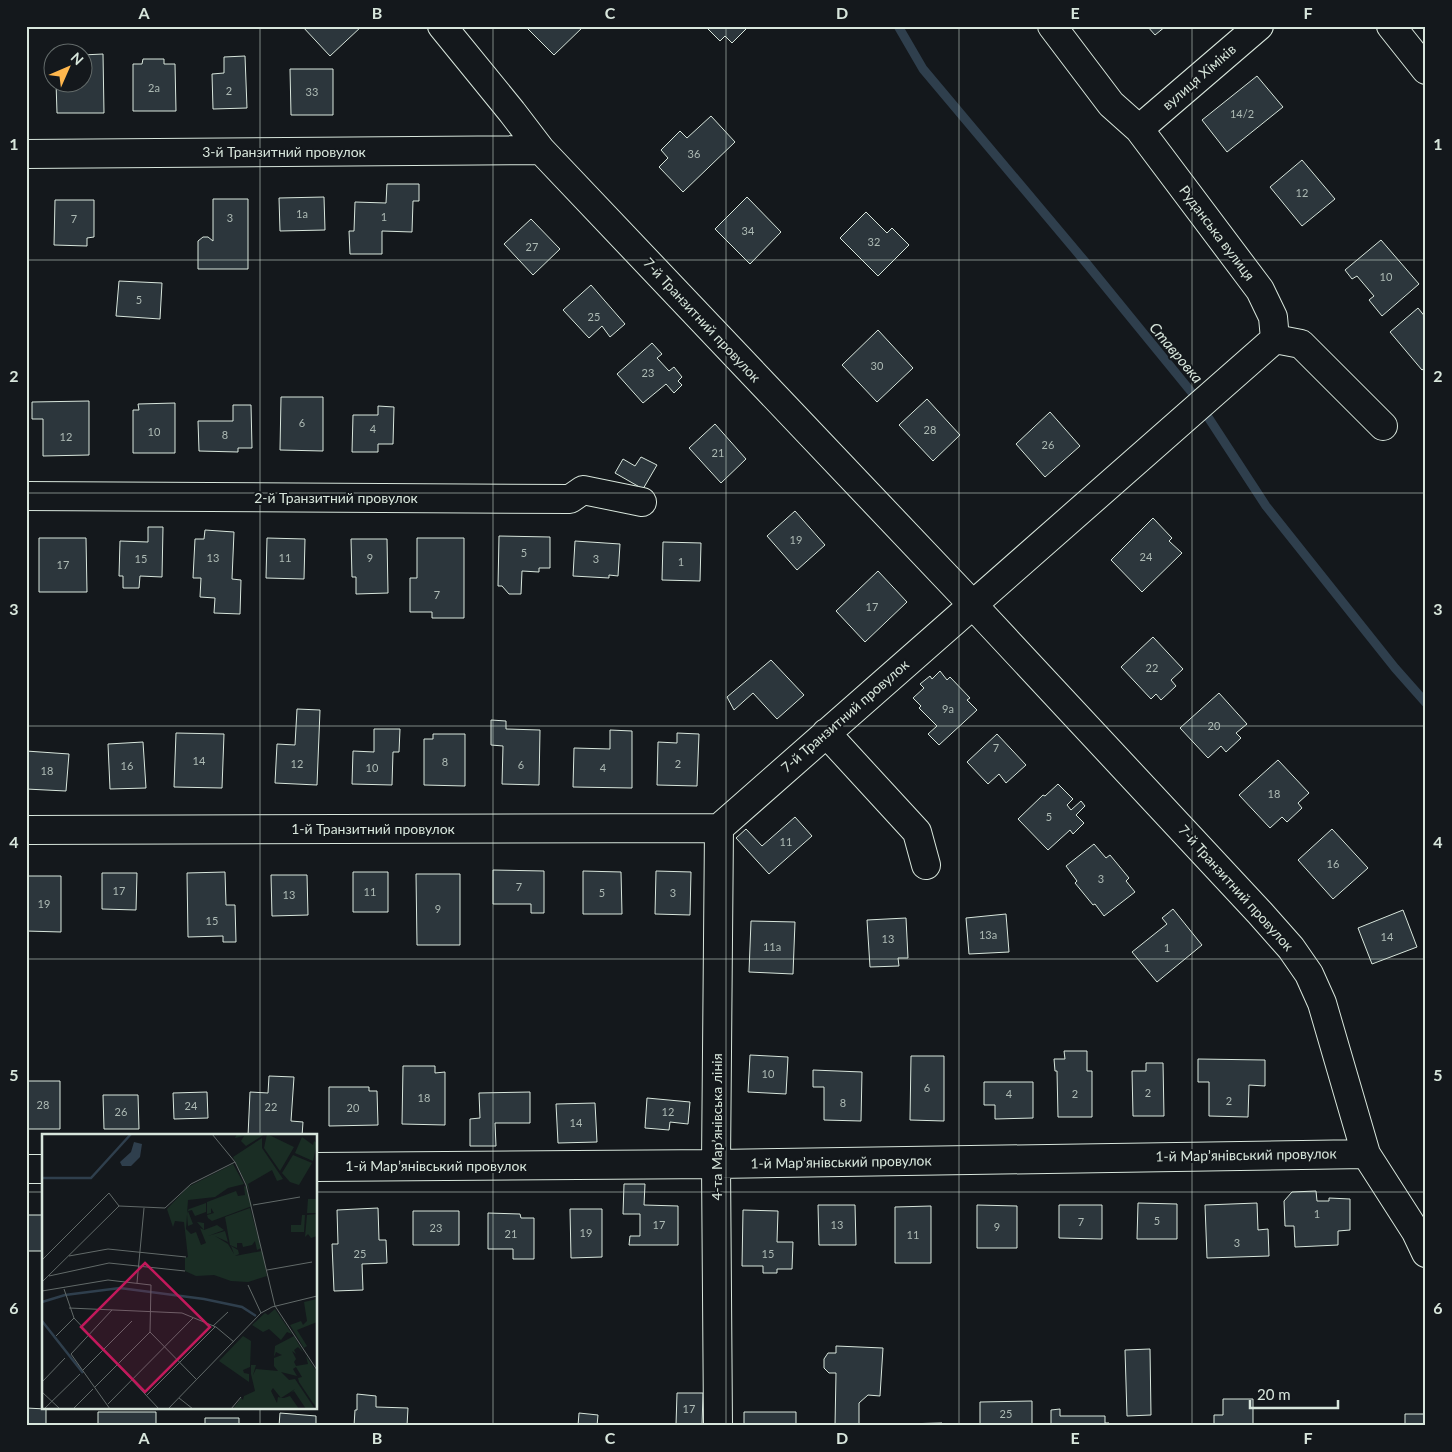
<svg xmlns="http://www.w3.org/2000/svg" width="1452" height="1452" viewBox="0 0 1452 1452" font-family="Lato,sans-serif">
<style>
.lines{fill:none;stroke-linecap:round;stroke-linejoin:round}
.stream{stroke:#2f3f4d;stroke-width:9}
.building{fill:#2c363c;stroke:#d8e6dc}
.minor-casing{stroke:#d8e6dc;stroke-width:30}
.minor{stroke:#14181c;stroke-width:28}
.grid{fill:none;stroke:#d8e6dc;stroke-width:1;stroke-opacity:0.55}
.labels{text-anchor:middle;stroke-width:4;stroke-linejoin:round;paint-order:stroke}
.number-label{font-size:11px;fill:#adbab4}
.street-label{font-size:14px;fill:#d8e6dc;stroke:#14181c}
.water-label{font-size:15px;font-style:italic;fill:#d8e6dc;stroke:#14181c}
.inset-river{fill:none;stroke:#2f3f4d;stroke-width:2.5}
.inset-road{fill:none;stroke:#626a69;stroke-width:1}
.view{fill:#c2185b;fill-opacity:0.15;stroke:#c2185b;stroke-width:2.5}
.inset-edge{fill:none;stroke:#d8e6dc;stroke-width:2.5}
.neatline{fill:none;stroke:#d8e6dc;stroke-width:2}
.grid-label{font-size:16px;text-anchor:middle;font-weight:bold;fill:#d8e6dc}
</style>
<rect width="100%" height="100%" fill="#14181c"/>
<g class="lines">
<path class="stream" d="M898 26 923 69 1087 264 1193 394 1266 506 1395 668 1426 703"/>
</g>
<path class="building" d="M302 26H362L330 56Z
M525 26H584L554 55Z
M711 26H749L732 43 725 36 720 41 708 29Z
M1147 26H1166L1155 35Z
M103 54 104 113H57L56 82H82V55Z
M245 56 247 108 213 109 212 74 224 73V57Z
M143 59H164V64H175L176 111H133V64H142Z
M290 69H333V115H291Z
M1257 76 1283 107 1227 152 1202 120Z
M711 116 735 142 683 192 659 167 668 158 661 150 680 131 687 138Z
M1302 160 1335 199 1302 226 1270 187Z
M387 184H419V201H413L412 232 382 231V254H350L349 231H354L355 202 386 203Z
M324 197 325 230 280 231 279 198Z
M747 197 781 232 750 264 715 229Z
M213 199H248V269H198V241L203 237H208L213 241Z
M55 200H94V237L87 238V246L54 245Z
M866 212 887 233 892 228 909 245 878 276 840 238Z
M531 219 560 249 533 275 504 244Z
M1381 240 1419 284 1382 316 1369 300 1374 296 1357 276 1352 279 1345 270Z
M119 281 162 283 160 319 116 316Z
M591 285 625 324 610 337 602 326 589 338 563 310Z
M1418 308 1426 318V367L1422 370 1390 332Z
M878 330 913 368 877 402 842 365Z
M652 343 662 354 657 358 669 371 674 367 682 377 678 381 682 385 674 393 666 384 643 403 617 374Z
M281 397H323V451L280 450Z
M927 399 960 435 933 461 899 425Z
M89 401V455L43 456V419H32V402Z
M175 403V453H133V410H139L138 404Z
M233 405H251L252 448H238V452L199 451 198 421H233Z
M378 406 394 407 393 444H378V452H352L353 415H378Z
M1050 412 1080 446 1045 477 1016 444Z
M715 424 746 459 721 483 689 448Z
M641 457 657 465 643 489 615 473 623 459 635 466Z
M795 511 825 545 797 570 767 536Z
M1153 518 1172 538 1169 541 1182 553 1142 592 1111 560Z
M148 527H163L162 577 140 576 139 588H123V576H119L120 541 148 542Z
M205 530 234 532 232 579 241 580 240 614 214 613 215 598 200 597 201 578H193L195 539H204Z
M499 536 550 537V568H539V572L522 571 521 594H509L502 586H498Z
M39 538H86L87 592H39Z
M267 538 305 539 304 579 266 578Z
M417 538H464V618H432V612H410V578H417Z
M351 539H387L388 593 356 594V577H352Z
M575 541 620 544 618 576 609 575V578L573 576Z
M663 542 701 543 700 581 662 580Z
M878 571 907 602 865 642 836 611Z
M1153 637 1183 669 1171 680 1176 686 1161 700 1156 694 1151 699 1121 667Z
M771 660 804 695 777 719 753 693 734 710 727 697Z
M940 671 947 680 950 677 970 698 967 700 977 710 939 745 928 734 937 726 919 708 921 706 913 698 924 688 920 684 930 676 932 679Z
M1219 693 1247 724 1236 733 1241 738 1226 752 1221 746 1208 758 1180 728Z
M297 709 320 710 317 785 275 783 277 744 295 745Z
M491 720 506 721V729L540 730 539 785 502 784 503 746 491 745Z
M374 729H400L399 752H393L392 785 352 784 353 751 374 752Z
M610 730 632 731V788L573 787 574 748 610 749Z
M176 733 224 734 222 788 174 787Z
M677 733 699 734 697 786 657 785 658 742 677 743Z
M433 734H465V786L424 785V739H433Z
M997 734 1026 765 1006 783 999 774 988 784 967 762Z
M143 742 146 788 110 789 108 744Z
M26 751 69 754 66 791 26 789Z
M1278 760 1309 793 1298 803 1302 808 1287 822 1282 817 1270 828 1239 795Z
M1058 784 1073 799 1067 805 1071 810 1081 801 1085 806 1076 815 1084 823 1073 834 1070 830 1048 850 1018 819 1043 795 1045 796Z
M795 817 812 836 769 874 736 838 746 829 762 846Z
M1332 829 1368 868 1333 899 1298 860Z
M1094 844 1106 858 1110 855 1129 878 1126 881 1135 892 1104 916 1095 904 1093 905 1075 883 1077 881 1066 866Z
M493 870 544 871V913H531V904H493Z
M583 871 621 872 622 914H583Z
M656 871 691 872 690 915 655 914Z
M225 872 226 905H235L236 942H223V936L188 937 187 873Z
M353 872H388V912H353Z
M102 873H137L136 910 102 909Z
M416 874H460V945H417Z
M271 875H307L308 915 272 916Z
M26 876H61V932L26 931Z
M1173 909 1202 945 1157 982 1132 952 1167 924 1162 918Z
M1403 910 1417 947 1372 964 1358 928Z
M1006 914 1009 952 969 954 966 918Z
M906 918 908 958H898L899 966 870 967 867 920Z
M751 921 795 922 793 974 749 972Z
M1064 1051H1087V1071H1092V1117H1058L1057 1071H1055L1054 1059H1065Z
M750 1055 788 1057 786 1094 748 1092Z
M911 1056H944V1121L910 1120Z
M1198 1059 1265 1060V1086L1249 1085 1248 1117 1209 1116V1082H1198Z
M1146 1063H1163L1164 1116H1133L1132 1071H1146Z
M403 1066H435V1073L445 1072V1125L402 1124Z
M813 1070 862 1072 861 1121 824 1120V1087H813Z
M269 1076 294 1077 291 1121 303 1122 302 1136H248L250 1092 268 1093Z
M26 1081H60V1129H26Z
M984 1082H1033V1118L995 1119V1105H984Z
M329 1087H369V1091H377L378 1125 329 1126Z
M207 1092 208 1118 174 1119 173 1093Z
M530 1092V1123H495L496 1146H470V1119L480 1118 479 1093Z
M103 1095H138L139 1129H104Z
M647 1098 690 1102 688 1124 670 1122 669 1130 645 1128Z
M595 1103 597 1142 558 1143 556 1104Z
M624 1184H645L644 1205 678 1206V1245H629L630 1236H640V1214H623Z
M1316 1191 1317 1201H1329V1198L1350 1199V1230L1338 1231V1245L1295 1247 1294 1226H1285L1284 1201 1292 1192Z
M1138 1203 1177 1204V1239H1137Z
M1257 1203 1258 1230 1268 1229 1269 1256 1207 1258 1205 1205Z
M818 1205H855L856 1245H819Z
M977 1205 1017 1206V1248H977Z
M1059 1205H1102V1239L1059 1238Z
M931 1206V1263H895V1207Z
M378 1208 379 1240H386L387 1263 362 1264 363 1290 334 1291 332 1244H338L337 1210Z
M570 1209H602V1257L571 1258Z
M743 1210 778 1211 777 1242H793L792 1269H777V1273H763V1266H742Z
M413 1211H459V1245H413Z
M488 1213 520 1214 521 1218H534V1259H513V1249H488Z
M26 1215H44V1251H26Z
M836 1346 883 1348 880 1396 868 1395 859 1403V1426H835L836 1373H829L824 1368V1359L828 1353H836Z
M1150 1349 1151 1415 1127 1416 1125 1350Z
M677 1393H703L702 1426H651V1424L676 1425Z
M357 1394 376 1396V1407L408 1408 407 1426H354L355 1410H357Z
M1223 1399H1253V1426H1214V1415H1223Z
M1032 1401V1426H980V1402Z
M26 1408 46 1409V1426H26Z
M1060 1409V1416H1105V1423H1109V1426H1051V1410Z
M98 1412H156V1426H98Z
M744 1412H796V1426H744Z
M280 1413 316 1416V1426H279Z
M579 1413 598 1415 597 1426H578Z
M1405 1414H1426V1426H1405Z
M205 1418H239V1426H205Z
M942 1423V1426H902V1424Z"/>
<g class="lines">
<g class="minor-casing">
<path id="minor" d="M442 26 512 112 541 150 972 604 1260 913 1291 948 1309 974 1322 1003 1366 1154 1416 1232 1426 1253
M1052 26 1111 104 1139 129 1260 290 1273 317 1275 339
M1391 26 1426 70
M1139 129 1259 26
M26 154 541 150
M1275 339 1301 344 1383 426
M26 496 570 499 583 490 642 502
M826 733 917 832 926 865
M719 828 1275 339
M26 830 719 828
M316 1167 716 1164 1366 1154
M26 1169H44
M718 1426 716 1164 719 828"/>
</g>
<use href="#minor" class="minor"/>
</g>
<path class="grid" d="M260 26V1136M493 26V1426M726 26V1426M959 26V1426M1192 26V1426M26 260H1426M26 493H1426M26 726H1426M26 959H1426M26 1192H44M316 1192H1426M260 1408V1426"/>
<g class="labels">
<g class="number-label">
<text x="154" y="92">2а</text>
<text x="229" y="95">2</text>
<text x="312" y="96">33</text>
<text x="1242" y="118">14/2</text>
<text x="694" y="158">36</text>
<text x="1302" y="197">12</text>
<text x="302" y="218">1а</text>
<text x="384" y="221">1</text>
<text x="230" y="222">3</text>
<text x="74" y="223">7</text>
<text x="748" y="235">34</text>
<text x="874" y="246">32</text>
<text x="532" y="251">27</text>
<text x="1386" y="281">10</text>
<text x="139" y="304">5</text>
<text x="594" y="321">25</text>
<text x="877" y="370">30</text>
<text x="648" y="377">23</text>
<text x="302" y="427">6</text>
<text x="373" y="433">4</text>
<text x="930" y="434">28</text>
<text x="154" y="436">10</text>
<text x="225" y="439">8</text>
<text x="66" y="441">12</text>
<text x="1048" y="449">26</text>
<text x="718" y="457">21</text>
<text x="796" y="544">19</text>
<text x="524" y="557">5</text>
<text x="1146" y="561">24</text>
<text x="213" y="562">13</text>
<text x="285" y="562">11</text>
<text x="370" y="562">9</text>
<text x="141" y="563">15</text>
<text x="596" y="563">3</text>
<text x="681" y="566">1</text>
<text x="63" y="569">17</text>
<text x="437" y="599">7</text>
<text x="872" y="611">17</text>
<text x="1152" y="672">22</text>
<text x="948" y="713">9а</text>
<text x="1214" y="730">20</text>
<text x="996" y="752">7</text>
<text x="199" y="765">14</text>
<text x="445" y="766">8</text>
<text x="297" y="768">12</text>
<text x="678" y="768">2</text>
<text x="521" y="769">6</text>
<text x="127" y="770">16</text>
<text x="372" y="772">10</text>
<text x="603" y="772">4</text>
<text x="47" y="775">18</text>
<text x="1274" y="798">18</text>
<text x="1049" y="821">5</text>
<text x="786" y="846">11</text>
<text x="1333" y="868">16</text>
<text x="1101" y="883">3</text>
<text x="519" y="891">7</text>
<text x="119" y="895">17</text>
<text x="370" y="896">11</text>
<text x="602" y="897">5</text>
<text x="673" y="897">3</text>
<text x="289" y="899">13</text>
<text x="44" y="908">19</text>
<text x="438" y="913">9</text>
<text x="212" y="925">15</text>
<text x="988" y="939">13а</text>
<text x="1387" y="941">14</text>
<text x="888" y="943">13</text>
<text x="772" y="951">11а</text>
<text x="1167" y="952">1</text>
<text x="768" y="1078">10</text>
<text x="927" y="1092">6</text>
<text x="1148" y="1097">2</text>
<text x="1009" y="1098">4</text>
<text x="1075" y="1098">2</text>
<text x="424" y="1102">18</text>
<text x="1229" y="1105">2</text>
<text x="843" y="1107">8</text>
<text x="43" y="1109">28</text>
<text x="191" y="1110">24</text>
<text x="271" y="1111">22</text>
<text x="353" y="1112">20</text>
<text x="121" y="1116">26</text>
<text x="668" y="1116">12</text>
<text x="576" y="1127">14</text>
<text x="1317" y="1218">1</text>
<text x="1157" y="1225">5</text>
<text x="1081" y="1226">7</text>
<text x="659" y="1229">17</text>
<text x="837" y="1229">13</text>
<text x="997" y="1231">9</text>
<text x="436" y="1232">23</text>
<text x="586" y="1237">19</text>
<text x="511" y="1238">21</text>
<text x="913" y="1239">11</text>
<text x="1237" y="1247">3</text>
<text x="360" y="1258">25</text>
<text x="768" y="1258">15</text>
<text x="689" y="1413">17</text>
<text x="1006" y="1418">25</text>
</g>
<g class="street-label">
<text transform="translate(1199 77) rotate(-41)" y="5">вулиця Хіміків</text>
<text x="284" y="157">3-й Транзитний провулок</text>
<text transform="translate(1217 233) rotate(53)" y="5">Руданська вулиця</text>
<text transform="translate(702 320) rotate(47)" y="5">7-й Транзитний провулок</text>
<text x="336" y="503">2-й Транзитний провулок</text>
<text transform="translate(845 716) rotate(-41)" y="5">7-й Транзитний провулок</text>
<text x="373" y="834">1-й Транзитний провулок</text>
<text transform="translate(1236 888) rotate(48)" y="5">7-й Транзитний провулок</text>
<text transform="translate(717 1127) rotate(-90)" y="5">4-та Марʼянівська лінія</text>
<text transform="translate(1246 1155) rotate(-1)" y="5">1-й Марʼянівський провулок</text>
<text transform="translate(841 1162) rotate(-1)" y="5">1-й Марʼянівський провулок</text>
<text x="436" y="1171">1-й Марʼянівський провулок</text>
</g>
<g class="water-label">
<text transform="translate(1176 353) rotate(50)" y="5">Ставровка</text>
</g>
</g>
<g transform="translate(42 1134)">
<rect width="275" height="275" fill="#14181c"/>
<path d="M195 0H223L204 12 199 7 202 2 193 4ZM225 0 252 13 238 37 222 14ZM260 3 271 11 272 7 275 9 271 27 253 19ZM220 4V14L241 45 235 47 230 36 206 50 208 58 191 23ZM251 21 270 29 257 51 248 48 240 39ZM191 30 202 50 186 54 173 63 146 66 144 95 149 100 154 98 159 111 164 109 158 94 162 96 155 88 162 89V96L175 91 182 96 166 102 183 97 186 108 173 102 186 110 192 120 189 112 196 116 197 120 193 122 220 117 225 142 206 148 189 147 172 141 154 142 143 137V124L146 123 142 88 133 87 131 93 125 75 146 53ZM202 52 204 53 210 72 170 87 166 84 165 81 172 79 169 74V79L165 80V68L194 57 196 62 203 61ZM266 65H275V79H265ZM164 69V78L153 82 150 76 146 77 151 90 146 92 145 80 146 76 147 75ZM208 74 219 114 215 116 213 107 210 111 201 113 200 109H195V114L188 111 183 83ZM275 80V102L269 104 266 100 263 103 265 81ZM260 81H263L262 98H249V91H259ZM275 165V188L255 196 265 212 262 214 243 183 248 191 259 187 261 191 265 187 262 168ZM233 175 250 200 245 198 239 206 227 195 221 198 210 191 223 179 226 181ZM201 202 209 207 208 233 201 236 202 239 207 240V248L177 227ZM252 202 261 218 256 213 252 216 254 220 250 217 254 225 252 228 254 232 266 230 264 222 275 238V275L257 248 256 244 260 243 254 233 251 235 255 242 239 238 247 246 253 245 273 275H264L252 257 249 259 253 255 239 264 231 254 229 257 235 269 236 263 240 264H242L248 262 257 275H191L199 264 201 266 202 262 213 257 209 240V231H214L211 241 214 235 236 237 232 232V224L240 221 234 218 232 223 233 212Z" fill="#1a2d24"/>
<path d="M92 8 100 10 98 23 89 32H80L78 28 89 18Z" fill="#2f3f4d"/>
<path class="inset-river" d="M0 44H49L89 0M0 168 23 161 78 154 162 165 200 173 214 182M0 187 41 239"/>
<path class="inset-road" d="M170 0 193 28 204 51 233 172 275 236M211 71 258 63M77 72 123 74 149 50 193 28M27 122 66 115 144 123M0 126 67 59 77 72M225 136 270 128M7 142 67 129 143 137M0 148 77 72M95 149 102 74M206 151 219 179M22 155 32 184 117 275M0 157 66 146 109 151 108 198M27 174 140 179 174 193 192 208M171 192 186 178M108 198 154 245M14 202 32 184M41 236 90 187M0 248 23 224M53 253 108 198M0 258 18 275M105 261 173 193M137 264 151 275M66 270 151 184M2 275 38 240M31 275 51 255M68 275 29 220 70 176M126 275 219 179 230 173 275 162M189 275 199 263"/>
<path class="view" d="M103 129 168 193 103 258 39 193Z"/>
<rect width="275" height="275" class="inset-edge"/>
</g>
<rect width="1452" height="1452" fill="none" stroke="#14181c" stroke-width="55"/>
<g transform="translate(68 68) rotate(45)"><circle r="24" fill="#14181c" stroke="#626a69"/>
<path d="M0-4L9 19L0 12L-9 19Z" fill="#ffb74d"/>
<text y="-8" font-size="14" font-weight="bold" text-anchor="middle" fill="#d8e6dc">N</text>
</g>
<path d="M1250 1400v8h88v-8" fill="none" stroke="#d8e6dc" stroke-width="2.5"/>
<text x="1257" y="1400" font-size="15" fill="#d8e6dc" stroke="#14181c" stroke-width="4" paint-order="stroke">20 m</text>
<rect x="28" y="28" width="1396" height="1396" class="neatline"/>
<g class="grid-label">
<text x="144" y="19">A</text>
<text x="377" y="19">B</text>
<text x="610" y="19">C</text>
<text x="842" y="19">D</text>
<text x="1075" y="19">E</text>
<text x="1308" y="19">F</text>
<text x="14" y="150">1</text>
<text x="1438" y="150">1</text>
<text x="14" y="382">2</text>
<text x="1438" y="382">2</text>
<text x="14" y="615">3</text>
<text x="1438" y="615">3</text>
<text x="14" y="848">4</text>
<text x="1438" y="848">4</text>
<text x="14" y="1081">5</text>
<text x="1438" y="1081">5</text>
<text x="14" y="1314">6</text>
<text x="1438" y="1314">6</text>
<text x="144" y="1444">A</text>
<text x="377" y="1444">B</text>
<text x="610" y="1444">C</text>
<text x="842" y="1444">D</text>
<text x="1075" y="1444">E</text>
<text x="1308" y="1444">F</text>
</g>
</svg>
